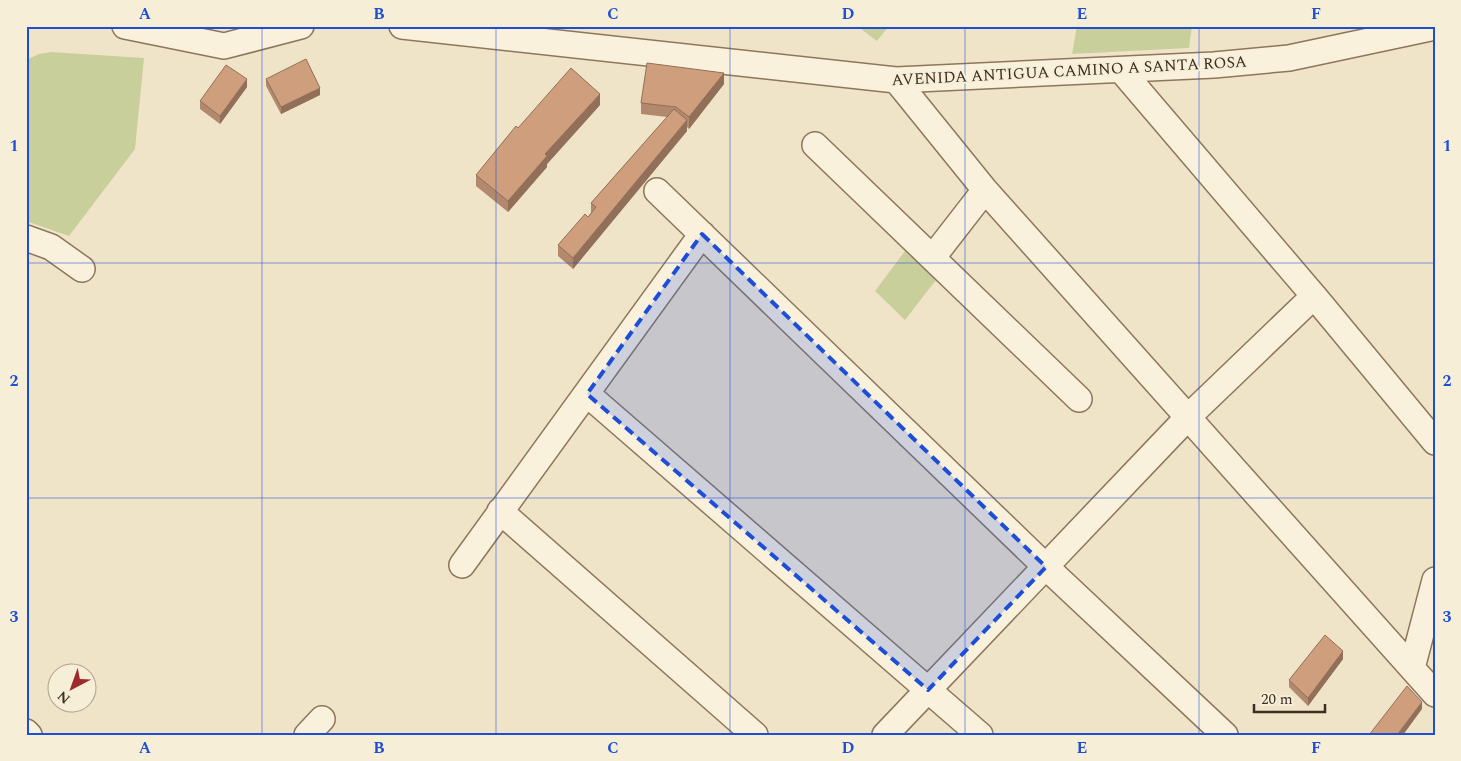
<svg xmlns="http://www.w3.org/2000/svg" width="1461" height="761" viewBox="0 0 1461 761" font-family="Spectral,serif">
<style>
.green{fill:#c9cf9b}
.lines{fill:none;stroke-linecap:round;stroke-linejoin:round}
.minor-casing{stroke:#8d765c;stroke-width:28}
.minor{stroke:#faf1dc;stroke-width:25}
.wall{fill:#b2896c}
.shaded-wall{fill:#916f58}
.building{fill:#cf9f7d;stroke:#916f58}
.marked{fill:#1d4ed8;fill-opacity:0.2;stroke:#1d4ed8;stroke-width:4;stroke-dasharray:10 6;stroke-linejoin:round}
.grid{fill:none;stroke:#1d4ed8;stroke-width:1;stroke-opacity:0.55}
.labels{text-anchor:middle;stroke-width:4;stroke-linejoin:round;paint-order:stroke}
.street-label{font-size:16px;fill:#3d2e20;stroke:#f7eed8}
.neatline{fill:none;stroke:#1d4ed8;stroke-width:2}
.grid-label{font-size:16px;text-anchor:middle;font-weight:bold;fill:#1d4ed8}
</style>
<rect width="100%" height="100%" fill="#f0e4c8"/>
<path class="green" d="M857 26H889L877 41Z
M1077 26H1192L1189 48 1072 54Z
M51 52 144 58 135 149 69 236 26 221V60L39 54Z
M905 251 936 280 905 320 875 291Z"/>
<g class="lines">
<g class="minor-casing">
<path id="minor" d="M125 26 224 46 301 26
M402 26 896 80 1214 65 1289 58 1435 27
M896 80 985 190 1435 694
M815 145 1079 399
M657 191 1046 567 1225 735
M26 238 51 247 82 269
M933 257 985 190
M1314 296 1435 442
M587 394 980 735
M500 511 755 735
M462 565 702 234
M1412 668 1435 580
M26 732 29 735
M307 735 322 719
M885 735 1189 416 1314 296 1121 70"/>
</g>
<use href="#minor" class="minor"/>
</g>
<path class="wall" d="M266 79 320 95 281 114 266 86Z
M724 84 689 129 687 127V131L573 269 558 256V245L588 217 591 213V203L667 117 641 114V103Z
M247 87 220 124 200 109V101Z
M600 105 547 164V167L508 212 476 186V175Z
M1343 659 1308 706 1289 687V680Z"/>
<path class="shaded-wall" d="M724 73V84L689 129V117Z
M247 79V87L220 124V116Z
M320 88V95L281 114V107Z
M600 94V105L547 164V167L508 212V201L545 154Z
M687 120V131L573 269V258Z
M1343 651V659L1308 706V698Z
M1422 702V709L1403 735H1397Z"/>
<path class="building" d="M306 59 320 88 281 107 266 79Z
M647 63 724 73 689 117 676 107 641 103Z
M226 65 247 79 220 116 200 101Z
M571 68 600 94 545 154 547 156 508 201 476 175 516 126 518 128Z
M674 109 687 120 573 258 558 245 585 214 588 217 596 207 591 203Z
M1325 635 1343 651 1308 698 1289 680Z
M1407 686 1422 702 1397 735H1369Z"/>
<path class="marked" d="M702 234 1046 567 928 690 587 394Z"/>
<path class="grid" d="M262 26V735M496 26V735M730 26V735M965 26V735M1199 26V735M26 263H1435M26 498H1435"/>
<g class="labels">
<g class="street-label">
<text transform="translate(1069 70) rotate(-3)" y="6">AVENIDA ANTIGUA CAMINO A SANTA ROSA</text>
</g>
</g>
<rect width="1461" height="761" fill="none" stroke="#f7eed8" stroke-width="55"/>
<g transform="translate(72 688) rotate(221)"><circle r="24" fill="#f7eed8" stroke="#ada18e"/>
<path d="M0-4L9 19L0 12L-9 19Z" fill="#9e2a2b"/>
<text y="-8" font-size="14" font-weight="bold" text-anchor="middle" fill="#3d2e20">N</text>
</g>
<path d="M1254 704v8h71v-8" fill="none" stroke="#3d2e20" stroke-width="2.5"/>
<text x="1261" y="704" font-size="15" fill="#3d2e20" stroke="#f7eed8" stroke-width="4" paint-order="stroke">20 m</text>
<rect x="28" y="28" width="1406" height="706" class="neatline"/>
<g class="grid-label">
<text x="145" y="19">A</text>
<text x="379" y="19">B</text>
<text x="613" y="19">C</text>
<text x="848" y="19">D</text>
<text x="1082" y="19">E</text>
<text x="1316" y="19">F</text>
<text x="14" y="151">1</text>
<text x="1447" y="151">1</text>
<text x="14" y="386">2</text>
<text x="1447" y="386">2</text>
<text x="14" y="622">3</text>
<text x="1447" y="622">3</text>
<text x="145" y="753">A</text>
<text x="379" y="753">B</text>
<text x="613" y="753">C</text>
<text x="848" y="753">D</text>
<text x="1082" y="753">E</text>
<text x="1316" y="753">F</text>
</g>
</svg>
